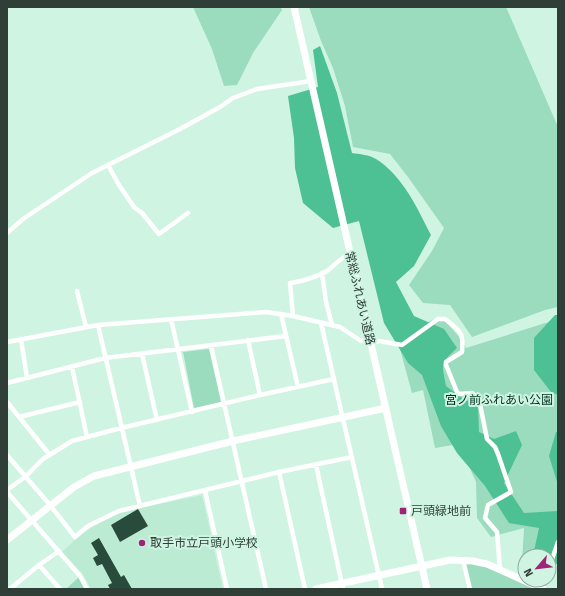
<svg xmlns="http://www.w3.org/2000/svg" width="565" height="596" viewBox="0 0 565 596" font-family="'Fira Sans','Noto Sans JP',sans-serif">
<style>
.built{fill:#bcebd4}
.green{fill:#9bdbbe}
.forest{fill:#4dc094}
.building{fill:#294b3c}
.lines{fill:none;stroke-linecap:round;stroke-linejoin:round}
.street{stroke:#fff;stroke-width:4.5}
.secondary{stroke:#fff;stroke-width:7}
.poi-dot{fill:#9f2377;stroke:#cff5e2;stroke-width:1.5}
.labels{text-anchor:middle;stroke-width:4;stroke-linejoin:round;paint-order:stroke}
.street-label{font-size:12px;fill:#2f3f38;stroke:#cff5e2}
.park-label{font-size:12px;fill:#003221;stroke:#cff5e2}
.poi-label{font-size:12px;fill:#2f3f38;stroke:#cff5e2;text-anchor:start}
</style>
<rect width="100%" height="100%" fill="#cff5e2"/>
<path class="built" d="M202 495 223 589H91L82 573 62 552 81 534 107 518 122 512Z"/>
<path class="green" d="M193 7H281L282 10 253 53 237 85 224 86 212 49Z
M309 7H506L558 127V307L545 310 472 337 450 305 423 303 409 285 432 251 444 228 408 177 390 154 353 147 345 106 333 68 321 41Z
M434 319 445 321 463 341 466 348 558 319V542L549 556H525V580H538L533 584 542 589H470L463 560 473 561 521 579 524 528 491 537 477 518 476 482 459 444 435 448 423 390 412 393 397 338Z
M209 349 221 402 194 408 183 352Z
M80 576 87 589H66Z"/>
<path class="forest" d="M320 46 337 93 352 153C359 154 370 155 376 159 403 176 417 208 431 235L414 266 396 282 414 316 444 329 457 348C439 365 442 363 446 386L462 398 478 406 479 432 494 439 516 431 522 445 504 483 524 513 558 511V564H549V556H533L539 528 509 523 485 486 457 453 441 426 422 375 408 363 384 323 359 221 333 228 303 203 295 168 294 138 288 96 318 87 313 50Z
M555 315H558V395L551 392 534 370V338Z
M556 432H558V485L549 456Z"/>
<path class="building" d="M138 509 148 526 120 542 111 525Z
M99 538 121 577 124 575 132 589H110L108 585 112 583 102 564 97 566 93 558 98 555 91 543Z"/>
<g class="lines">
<path class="street" d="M108 165 119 185 134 207 142 213 159 234 188 213
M7 233 23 219 92 173 180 129 220 107 233 98 257 89 311 81
M322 273 326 302 332 325
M77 291 86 327
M281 314 298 387
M293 316 290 283C300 282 319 276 327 271 335 265 340 258 350 254
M171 319 192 412
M321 323 382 589
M98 325 140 506
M21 339 27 378
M248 340 260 395
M7 342 98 325 266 312 293 316 340 327 361 341 370 339
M371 343 379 341 402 345 438 319H445C460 331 464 332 462 352L446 362V365L457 392 459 394 472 393 479 399 487 439 495 447 498 454 511 492 488 505 485 518 497 532 500 570
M211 346 266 589
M142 354 157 420
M72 367 87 437
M7 383 105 358 286 336
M7 402 49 454
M19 417 80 402
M7 455 50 505 75 537 88 526 119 511 279 472 352 457
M316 465 343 589
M279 472 305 589
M7 490 25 477 43 459 72 441 121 428 260 395 334 379
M205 491 227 589
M7 492 80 576 87 589
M463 560 470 589
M39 565 59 551
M549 568 558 542
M10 589 39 565 60 589"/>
<path class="secondary" d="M294 7 427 589
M7 540 74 487 94 476 233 441 386 408
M316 589 450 560 473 561 487 564 543 589"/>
</g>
<g class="poi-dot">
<rect x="399" y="507" width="8" height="8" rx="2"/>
<circle cx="142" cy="543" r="4"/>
</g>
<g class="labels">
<g class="street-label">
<text transform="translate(360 298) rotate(77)" y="4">常総ふれあい道路</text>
</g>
<g class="park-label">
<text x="499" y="404">宮ノ前ふれあい公園</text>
</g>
<g class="poi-label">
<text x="411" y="515">戸頭緑地前</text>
<text x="150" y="547">取手市立戸頭小学校</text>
</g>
</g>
<rect width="565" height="596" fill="none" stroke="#2f3f38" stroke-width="16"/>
<g transform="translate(537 568) rotate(242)"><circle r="19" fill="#cff5e2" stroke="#8fac9e"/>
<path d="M0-3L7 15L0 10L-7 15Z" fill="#9f2377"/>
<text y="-6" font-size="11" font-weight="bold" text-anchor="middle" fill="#2f3f38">N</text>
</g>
</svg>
